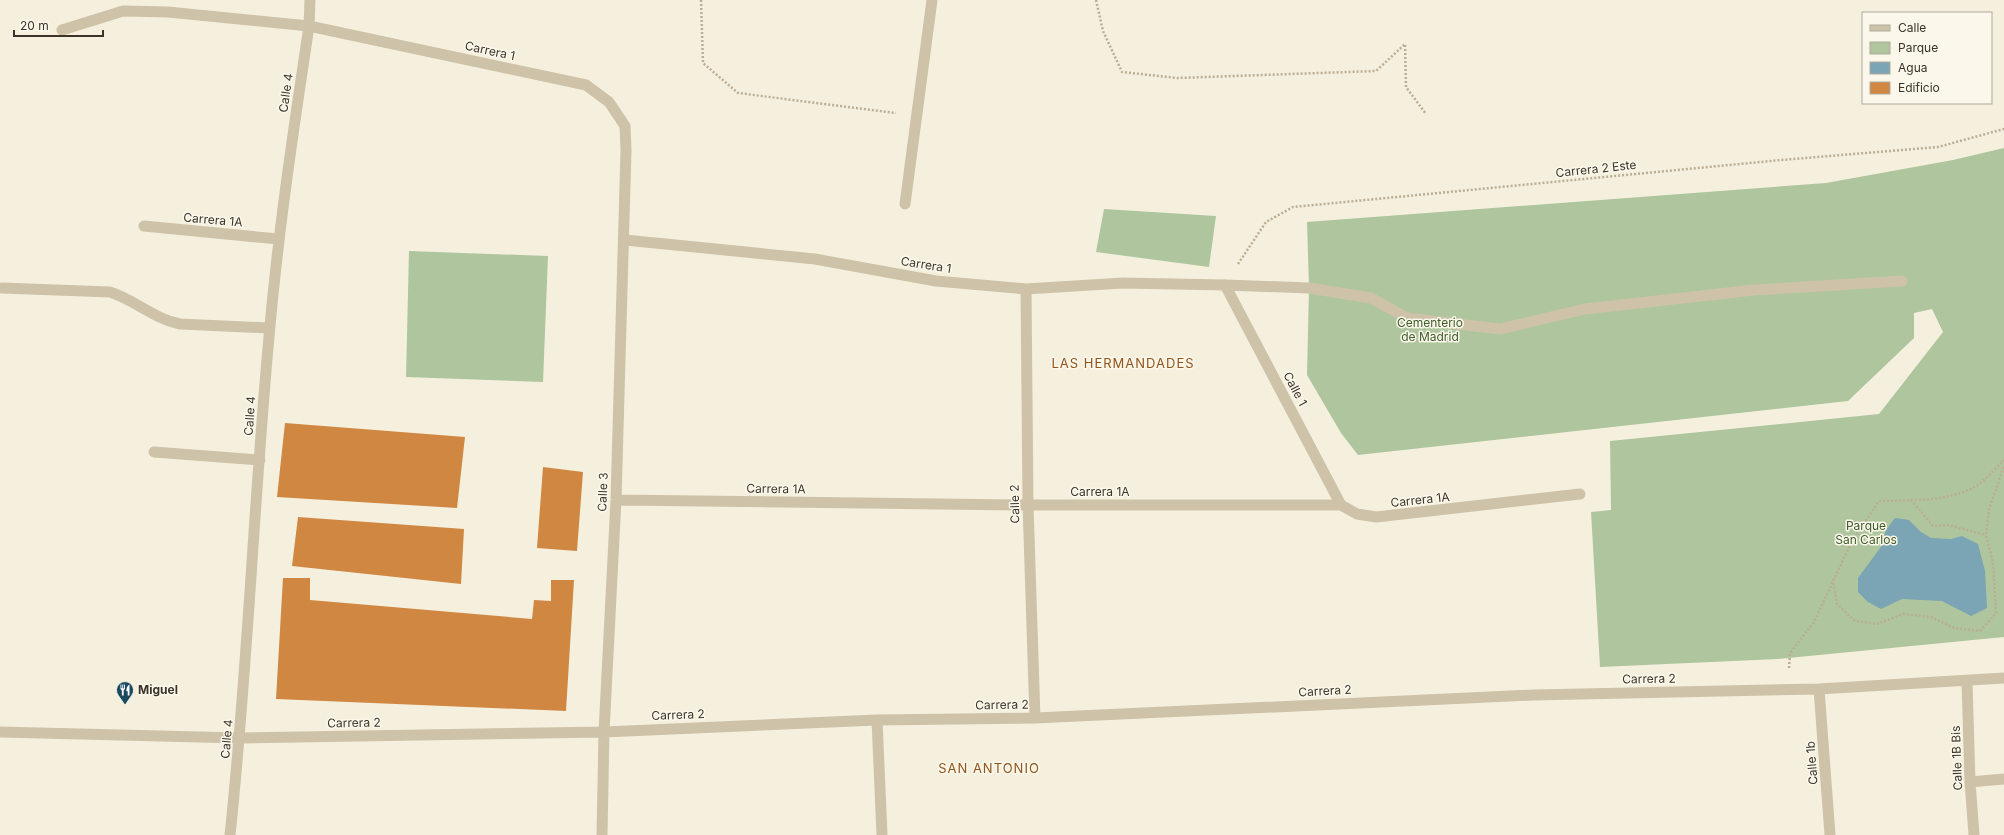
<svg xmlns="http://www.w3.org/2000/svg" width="2004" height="835" viewBox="0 0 2004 835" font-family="Inter,sans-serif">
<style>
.green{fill:#aec59d}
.water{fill:#7ba4b4}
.building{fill:#cf8742}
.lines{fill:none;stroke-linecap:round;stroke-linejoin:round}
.path{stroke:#baad93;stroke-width:2.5;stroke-dasharray:2 2;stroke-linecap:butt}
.service{stroke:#cec3a9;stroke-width:11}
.minor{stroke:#cec3a9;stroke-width:11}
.labels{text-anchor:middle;stroke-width:3;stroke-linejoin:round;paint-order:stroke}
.street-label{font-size:12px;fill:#3b3329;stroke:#fbf8eb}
.park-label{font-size:12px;fill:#3d5b2b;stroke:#fbf8eb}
.poi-label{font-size:12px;font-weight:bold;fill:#3b3329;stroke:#fbf8eb;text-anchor:start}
.neighbourhood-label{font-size:13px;letter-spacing:1px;fill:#90541c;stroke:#fbf8eb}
</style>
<rect width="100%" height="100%" fill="#f5f0de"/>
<path class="green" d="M2004 148V637L1778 659 1600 667 1591 512 1611 510 1610 441 1879 414 1943 332 1932 309 1914 313V338L1848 401 1358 455 1341 433 1307 375 1309 288 1307 222 1826 183 1953 160Z
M1104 209 1216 216 1209 267 1096 252Z
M409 251 548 256 543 382 406 377Z"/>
<path class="water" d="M1895 518 1909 520 1921 532 1931 538 1951 539 1962 536 1978 544 1985 571 1987 608 1971 616 1942 601 1902 599 1881 609 1868 602 1858 592V578L1881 547 1886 530Z"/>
<path class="building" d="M285 423 465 437 457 508 277 497Z
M543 467 583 472 577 551 537 548Z
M298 517 464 529 461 584 292 566Z
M283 578H310V600L532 619 534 600 551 601V580H574L566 711 276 699Z"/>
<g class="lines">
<path class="path" d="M701 0 703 63 738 93 896 113
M1096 0 1103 31 1122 72 1177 78 1376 71 1405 44 1406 87 1426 114
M1238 264 1266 222 1293 207 1781 160 1938 147 2004 129
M1911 500 1933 526 1948 525 1986 535
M1833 579 1837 604 1855 621 1877 624 1903 614 1931 617 1954 628 1980 631 1996 613 1993 562 1986 535 1989 509 2004 466
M1789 668 1790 653 1814 622 1852 541 1879 501C1907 500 1939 502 1966 491 1981 486 1993 471 2004 460"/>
<path class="service" d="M62 30 123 11 168 12 309 26
M905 204 932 0
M1225 285 1309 288 1371 298 1407 318 1500 329 1585 309 1754 290 1902 281"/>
<path class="minor" d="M309 26 586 85 609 102 625 126 626 150 616 500 604 732 602 835
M144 226 278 239
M625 240 815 259 936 281 1026 289 1123 283 1225 285 1341 505
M2 288 110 292C135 300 154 319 180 324L269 328
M1026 289 1028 505 1035 718
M154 452 260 460
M616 500 1028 505H1341L1357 514 1376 517 1580 494
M1967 681 1970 782 1974 835
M1819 689 1830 835
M877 720 882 835
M0 732 240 738 604 732 877 720 1035 718 1534 695 1819 689 2004 678
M1970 782 2004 779
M230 835C248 666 254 495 270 326 279 226 294 126 309 26L310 0"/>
</g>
<defs>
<g id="restaurant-pin" transform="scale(0.9)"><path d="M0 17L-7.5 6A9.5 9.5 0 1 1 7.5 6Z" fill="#1b4a60" stroke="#fbf8eb"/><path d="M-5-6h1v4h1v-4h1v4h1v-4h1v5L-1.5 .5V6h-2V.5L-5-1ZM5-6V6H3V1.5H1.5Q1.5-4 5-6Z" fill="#fff"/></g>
</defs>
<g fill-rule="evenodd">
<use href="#restaurant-pin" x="125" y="690"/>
</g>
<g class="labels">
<g class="street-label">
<text transform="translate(490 51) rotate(12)" y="4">Carrera 1</text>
<text transform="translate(286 93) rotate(-82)" y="4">Calle 4</text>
<text transform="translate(1596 169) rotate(-6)" y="4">Carrera 2 Este</text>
<text transform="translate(213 220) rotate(5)" y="4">Carrera 1A</text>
<text transform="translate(926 265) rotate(9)" y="4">Carrera 1</text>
<text transform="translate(1295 389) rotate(62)" y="4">Calle 1</text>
<text transform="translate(250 416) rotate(-86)" y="4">Calle 4</text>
<text transform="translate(776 489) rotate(1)" y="4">Carrera 1A</text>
<text transform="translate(603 492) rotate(-88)" y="4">Calle 3</text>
<text x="1100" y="496">Carrera 1A</text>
<text transform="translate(1420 500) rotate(-6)" y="4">Carrera 1A</text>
<text transform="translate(1015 504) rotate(-91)" y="4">Calle 2</text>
<text transform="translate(1649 679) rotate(-1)" y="4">Carrera 2</text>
<text transform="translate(1325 691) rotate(-3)" y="4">Carrera 2</text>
<text transform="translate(1002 705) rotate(-1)" y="4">Carrera 2</text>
<text transform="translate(678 715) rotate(-2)" y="4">Carrera 2</text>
<text transform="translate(354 723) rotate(-1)" y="4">Carrera 2</text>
<text transform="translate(227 739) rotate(-85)" y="4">Calle 4</text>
<text transform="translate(1957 758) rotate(-92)" y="4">Calle 1B Bis</text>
<text transform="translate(1812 763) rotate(-94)" y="4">Calle 1b</text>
</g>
<g class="park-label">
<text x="1430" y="327">Cementerio<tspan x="1430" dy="14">de Madrid</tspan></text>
<text x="1866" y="530">Parque<tspan x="1866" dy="14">San Carlos</tspan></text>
</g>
<g class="poi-label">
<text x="138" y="694">Miguel</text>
</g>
<g class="neighbourhood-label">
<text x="1123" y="368">LAS HERMANDADES</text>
<text x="989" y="773">SAN ANTONIO</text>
</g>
</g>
<rect x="1862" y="12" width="130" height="92" fill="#fbf8eb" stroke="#aea99d"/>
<rect x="1870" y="25" width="20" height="6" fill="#cec3a9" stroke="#aea99d"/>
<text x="1898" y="32" font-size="12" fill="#3b3329">Calle</text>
<rect x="1870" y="42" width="20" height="12" fill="#aec59d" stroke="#aea99d"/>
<text x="1898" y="52" font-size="12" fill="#3b3329">Parque</text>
<rect x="1870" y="62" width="20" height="12" fill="#7ba4b4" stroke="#aea99d"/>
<text x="1898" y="72" font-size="12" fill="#3b3329">Agua</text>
<rect x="1870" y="82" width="20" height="12" fill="#cf8742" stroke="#aea99d"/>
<text x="1898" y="92" font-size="12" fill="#3b3329">Edificio</text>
<path d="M14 30v6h89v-6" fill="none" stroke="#3b3329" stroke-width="2"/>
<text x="20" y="30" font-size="12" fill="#3b3329" stroke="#fbf8eb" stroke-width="3" paint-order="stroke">20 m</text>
</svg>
